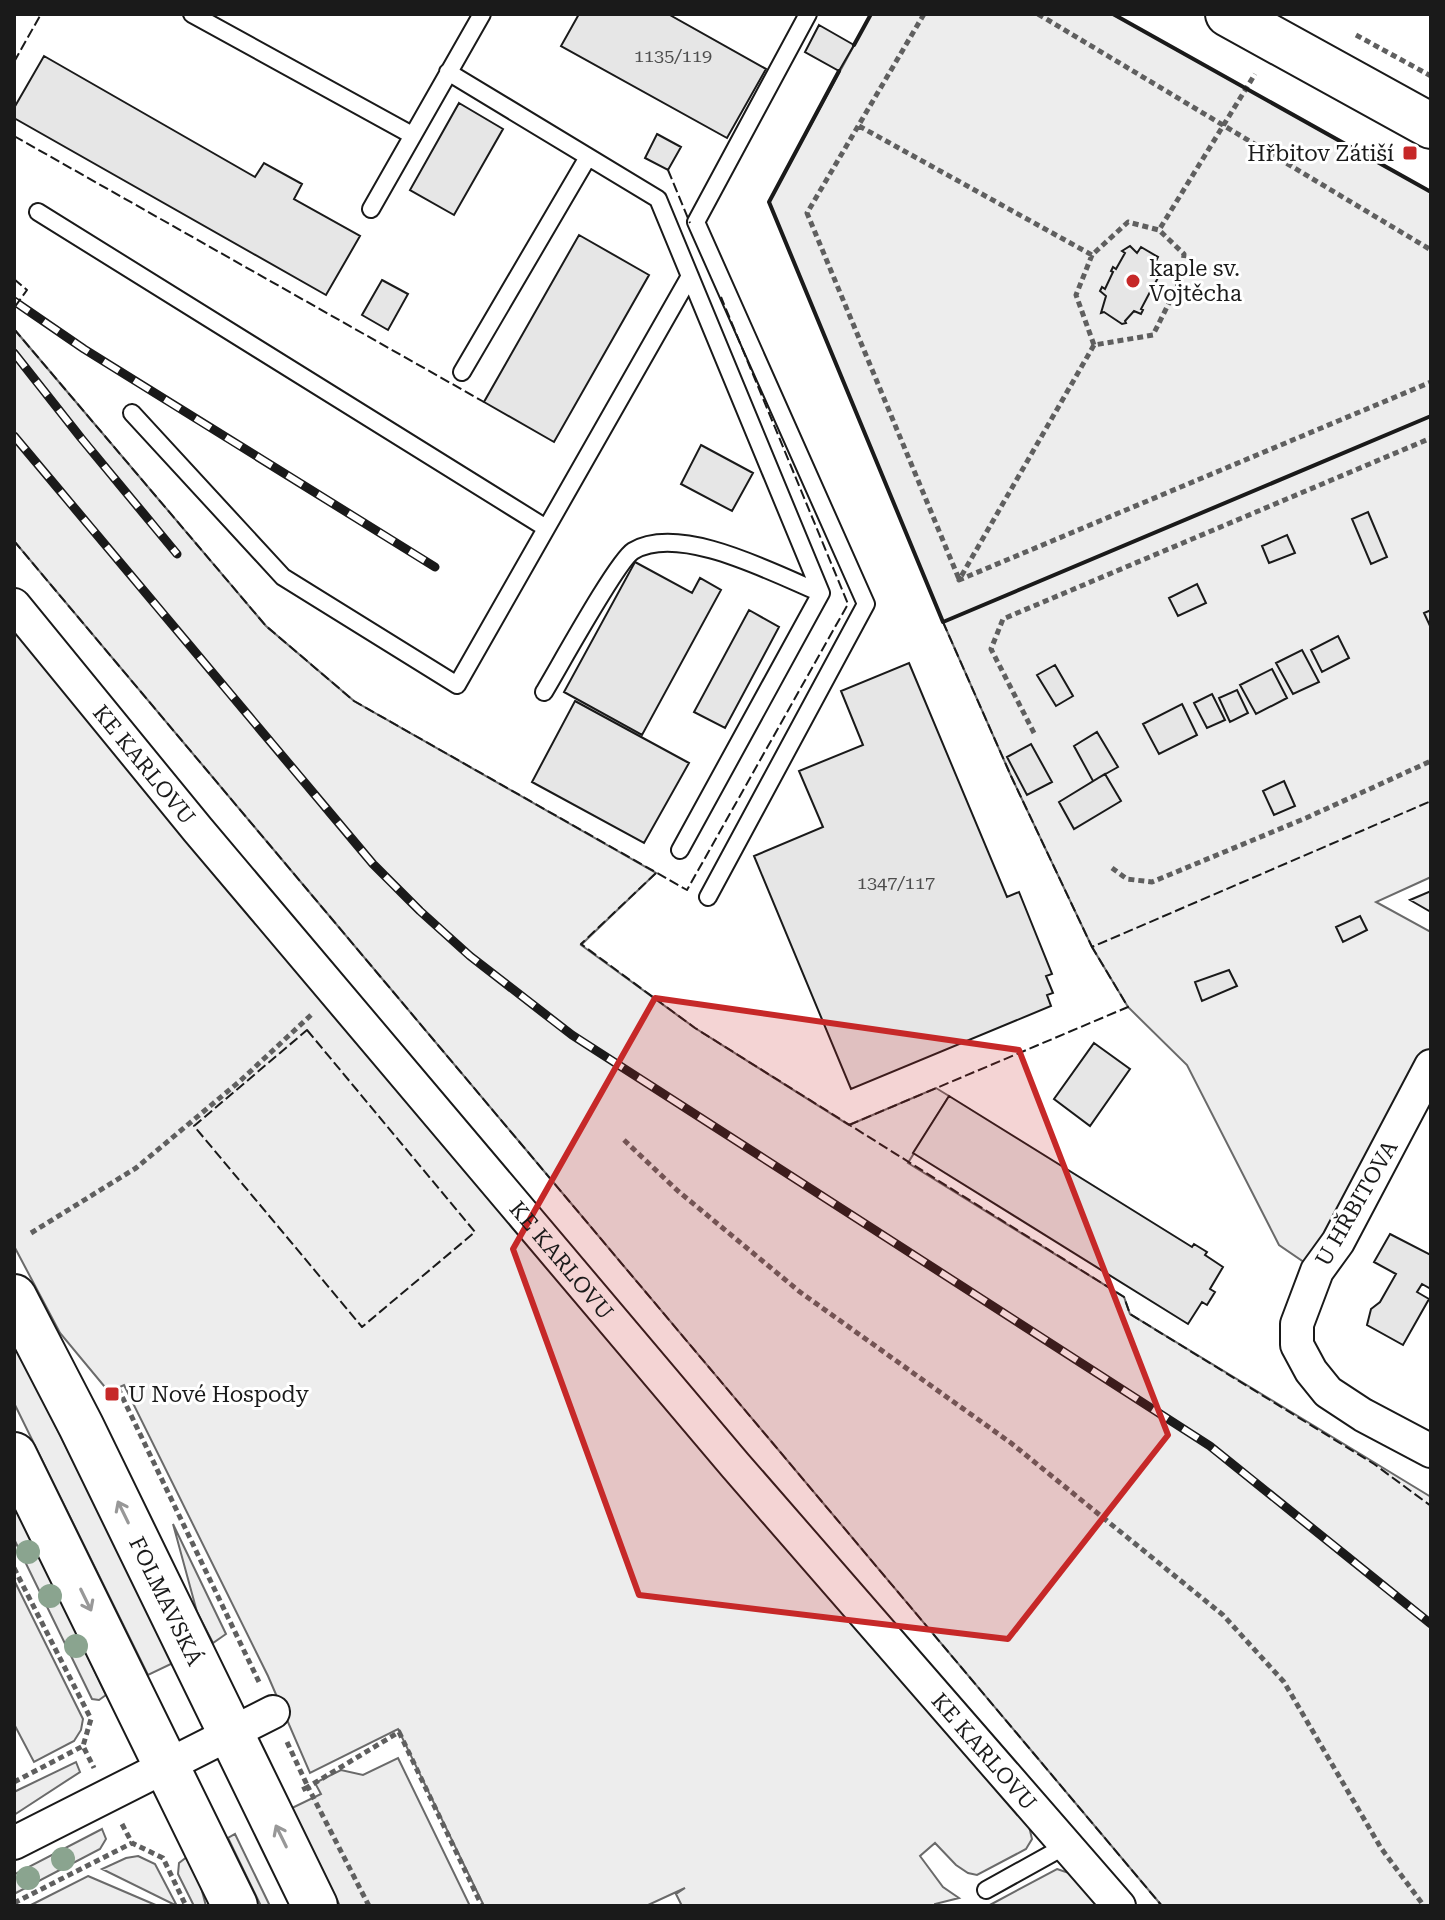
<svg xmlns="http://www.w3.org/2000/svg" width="1445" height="1920" viewBox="0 0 1445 1920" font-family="'Roboto Serif',serif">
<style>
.built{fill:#ededed;stroke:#6a6a6a;stroke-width:2}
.building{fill:#e6e6e6;stroke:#1a1a1a;stroke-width:2}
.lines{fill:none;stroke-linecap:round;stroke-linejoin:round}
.service-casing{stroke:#1a1a1a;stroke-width:20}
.minor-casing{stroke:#1a1a1a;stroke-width:36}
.secondary-casing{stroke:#1a1a1a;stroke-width:48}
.primary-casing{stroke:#1a1a1a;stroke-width:48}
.path{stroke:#5f5f5f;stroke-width:5;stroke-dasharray:6 4;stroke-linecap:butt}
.service{stroke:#fff;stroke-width:16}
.minor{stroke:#fff;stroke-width:32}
.secondary{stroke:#fff;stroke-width:44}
.primary{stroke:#fff;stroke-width:44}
.rail-casing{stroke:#1a1a1a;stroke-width:9}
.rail{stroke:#fff;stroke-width:6;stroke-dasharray:18;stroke-linecap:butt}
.fence{stroke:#1a1a1a;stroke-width:2;stroke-dasharray:10 4;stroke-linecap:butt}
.wall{stroke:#1a1a1a;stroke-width:4}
.tree{fill:#8aa48f}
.oneway{stroke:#989898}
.marked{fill:#c62828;fill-opacity:0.2;stroke:#c62828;stroke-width:6;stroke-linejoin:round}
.poi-dot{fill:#c62828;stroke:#fff;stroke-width:3}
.labels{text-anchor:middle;stroke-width:6;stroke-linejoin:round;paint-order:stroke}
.number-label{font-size:18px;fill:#4d4d4d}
.poi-label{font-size:22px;fill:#1a1a1a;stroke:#fff;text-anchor:start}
.street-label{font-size:22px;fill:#1a1a1a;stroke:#fff}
</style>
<rect width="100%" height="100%" fill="#fff"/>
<path class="built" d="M871 14H1113L1431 192V877L1376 902 1431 932V1066L1317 1271 1279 1245 1187 1065 1128 1007 1092 947 1011 776 943 622 769 202Z
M14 329 266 626 354 701 656 873 581 945 695 1028 849 1125 936 1088 949 1096 908 1163 1124 1297 1130 1314 1431 1497V1906H1162L14 541Z
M14 629 1028 1822 1032 1839 1026 1849 977 1875 968 1873 956 1865 935 1843 920 1856 943 1887 959 1898 935 1904V1906H682L676 1894 685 1888 646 1906H484L398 1729 310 1773 268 1676 124 1385 109 1392 60 1333 14 1246Z
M14 1342 173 1663 148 1675 14 1403Z
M14 1502 106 1695 99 1700 92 1699 14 1539Z
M173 1524 226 1634 213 1643 197 1612Z
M14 1580 83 1719 81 1730 74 1741 34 1762 14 1724Z
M398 1758 470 1906H340L292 1808 321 1794 315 1783 341 1770 363 1775Z
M76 1762 80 1772 14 1815V1792Z
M102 1829 106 1839 100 1849 14 1894 15 1874Z
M235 1834 269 1904 270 1906H261L228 1838Z
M138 1856 155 1864 177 1906 102 1869 126 1858Z
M188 1856 198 1876 206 1906H194L178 1874 179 1863Z
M1057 1869 1072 1874 1100 1906H988Z
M88 1876 158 1906H29Z"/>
<path class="building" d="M579 14H668L766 69 727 138 561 46Z
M819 25 854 45 839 71 805 52Z
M44 56 255 177 264 163 302 184 294 199 360 236 326 295 14 118V108Z
M459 103 503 129 454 215 410 190Z
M657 134 681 147 668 170 645 158Z
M579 235 649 275 554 442 484 402Z
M1130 246 1137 253 1141 247 1158 257 1155 263 1159 266 1161 263 1166 270 1164 274 1161 272 1152 289 1154 290 1153 294 1150 292 1141 309 1143 310 1141 314 1134 311 1125 321 1126 323 1122 324 1104 312 1101 313 1106 296 1100 291 1102 287 1105 289 1113 272 1111 271 1113 267 1116 269 1125 253 1122 251Z
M382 280 408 294 388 330 362 315Z
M701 445 753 473 732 511 681 484Z
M1368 512 1387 557 1371 564 1352 519Z
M1287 535 1295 553 1269 563 1262 546Z
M635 562 692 593 700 578 721 590 642 735 564 692Z
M1197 584 1206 603 1178 616 1169 598Z
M749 610 779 627 725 728 694 712Z
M1431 610V628L1424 613Z
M1338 636 1349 658 1322 672 1311 650Z
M1302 650 1319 682 1293 694 1276 663Z
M909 663 1007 897 1019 892 1052 974 1046 976 1053 993 1047 995 1051 1006 851 1089 754 856 823 827 799 771 863 745 841 691Z
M1055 665 1073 696 1056 706 1037 675Z
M1272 669 1287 698 1256 714 1240 685Z
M1237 690 1248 713 1230 722 1219 698Z
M1212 694 1225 720 1207 728 1194 703Z
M575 701 689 763 644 843 532 782Z
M1182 704 1197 735 1159 754 1143 724Z
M1097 732 1118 767 1093 781 1074 746Z
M1031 744 1052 782 1027 795 1007 757Z
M1105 774 1121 801 1074 829 1059 802Z
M1284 781 1295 806 1274 815 1263 791Z
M1431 891V912L1410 900Z
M1360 916 1367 930 1343 942 1336 927Z
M1229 970 1237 986 1202 1001 1195 982Z
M1094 1043 1130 1069 1090 1126 1054 1099Z
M949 1096 1192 1247 1194 1244 1207 1252 1205 1255 1223 1267 1210 1289 1215 1292 1207 1305 1202 1302 1188 1324 913 1153Z
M1390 1234 1431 1255V1289L1422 1284 1417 1292 1429 1299 1403 1345 1367 1325 1371 1309 1380 1302 1396 1274 1374 1262Z"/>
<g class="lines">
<g class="service-casing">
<path id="service" d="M192 14 412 135
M448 72 658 199 821 593 680 850
M371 209 482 14
M38 212 546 528
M462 372 588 157
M132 413 283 577 457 685 690 276
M544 692C558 669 617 561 633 551 680 523 775 574 821 593
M708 897 866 604 696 222 808 14
M986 1890 1067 1845"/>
</g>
<g class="minor-casing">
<g id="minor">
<path id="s1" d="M14 605 198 830 735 1465 1119 1906"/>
<path d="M1431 1066 1338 1242 1317 1271 1297 1324V1345L1311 1371 1328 1392 1363 1415 1431 1451"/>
<path d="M14 1843 273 1712"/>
</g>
</g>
<g class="secondary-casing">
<g id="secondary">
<path id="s2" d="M14 1297 81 1426 315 1906"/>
<path d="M14 1455 235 1906"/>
</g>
</g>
<g class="primary-casing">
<path id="primary" d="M1228 14 1431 126"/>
</g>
<path class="path" d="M924 14 807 213 959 579
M1038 14 1431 250
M1356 35 1431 76
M859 126 1092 255 1128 222 1159 230 1255 74
M1092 255 1076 295 1094 345 1153 335 1182 277 1184 254 1159 230
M1094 345 959 580 1431 382
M1034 733 991 649 1003 619 1431 438
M1112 868 1127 879 1152 882 1306 818 1431 761
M624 1140 678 1191 800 1292 1011 1443 1223 1615 1284 1682 1381 1848 1424 1906
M31 1233 136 1168 240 1081 311 1015
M118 1388 259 1682
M14 1568 91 1719 83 1746 94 1768
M287 1742 308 1787 300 1791
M14 1782 83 1746
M122 1824 132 1843 163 1858 186 1906
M14 1903 132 1843
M369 1906 308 1787 399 1732 482 1906"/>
<use href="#service" class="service"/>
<use href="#minor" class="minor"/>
<use href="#secondary" class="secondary"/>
<use href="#primary" class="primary"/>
<g class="rail-casing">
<path id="rail" d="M14 301 84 349 435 567
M14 353 81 438 177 554
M14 436 373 864 420 911 470 956 572 1035 1210 1446 1431 1624"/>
</g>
<use href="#rail" class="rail"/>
<path class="fence" d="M14 62 41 14
M14 136 484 402
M668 170 690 223
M14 279 27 290 14 308
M14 329 266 626 354 701 687 890 848 604 721 297
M14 541 1162 1906
M943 622 1011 776 1092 947 1431 801
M656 873 581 944 695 1028 1124 1297 1130 1314 1374 1464 1431 1506
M307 1030 475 1232 362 1327 194 1126Z
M849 1125 1128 1007 1092 947"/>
<path class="wall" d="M1113 14 1431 192
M854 45 871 14
M839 71 769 202 943 622 1431 416"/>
</g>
<g class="tree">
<circle cx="28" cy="1552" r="12"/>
<circle cx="50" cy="1596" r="12"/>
<circle cx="76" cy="1646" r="12"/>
<circle cx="63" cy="1859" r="12"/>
<circle cx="28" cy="1878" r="12"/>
</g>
<defs><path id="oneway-shaft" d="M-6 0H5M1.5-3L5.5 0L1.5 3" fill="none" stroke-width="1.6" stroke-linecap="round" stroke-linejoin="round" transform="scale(2)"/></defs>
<g class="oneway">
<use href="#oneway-shaft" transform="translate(123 1512) rotate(-116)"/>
<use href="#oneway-shaft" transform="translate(86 1600) rotate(64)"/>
<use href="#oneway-shaft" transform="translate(281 1836) rotate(-116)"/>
</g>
<path class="marked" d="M655 998 1019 1050 1168 1435 1008 1639 639 1595 513 1249Z"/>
<g class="poi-dot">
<rect x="1402" y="145" width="16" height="16" rx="4"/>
<circle cx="1133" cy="281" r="8"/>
<rect x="104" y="1386" width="16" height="16" rx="4"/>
</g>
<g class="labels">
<g class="number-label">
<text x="673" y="62">1135/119</text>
<text x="896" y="889">1347/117</text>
</g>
<g class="poi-label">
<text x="1394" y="161" text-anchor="end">Hřbitov Zátiší</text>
<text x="1149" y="276">kaple sv.<tspan x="1149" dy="25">Vojtěcha</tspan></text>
<text x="128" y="1402">U Nové Hospody</text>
</g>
<g class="street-label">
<text dy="8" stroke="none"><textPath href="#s1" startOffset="206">KE KARLOVU</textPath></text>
<text transform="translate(1356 1203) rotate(-60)" y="8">U HŘBITOVA</text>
<text dy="8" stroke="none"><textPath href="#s1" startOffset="854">KE KARLOVU</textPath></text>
<text dy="8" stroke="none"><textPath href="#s2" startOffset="340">FOLMAVSKÁ</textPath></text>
<text dy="8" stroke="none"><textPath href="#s1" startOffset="1502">KE KARLOVU</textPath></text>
</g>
</g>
<rect width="1445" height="1920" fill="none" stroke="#1a1a1a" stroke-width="32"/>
</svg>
